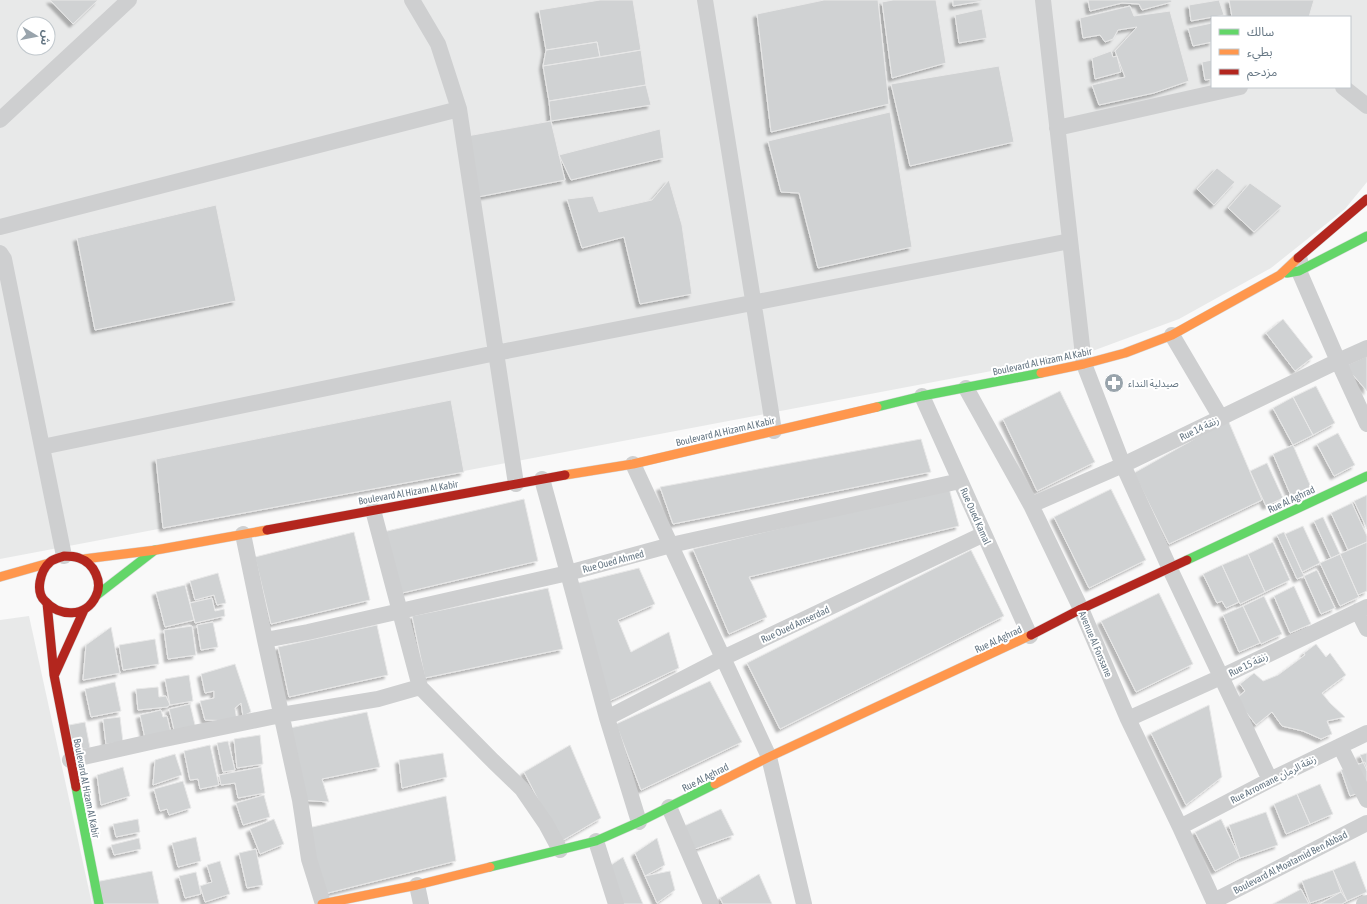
<svg xmlns="http://www.w3.org/2000/svg" width="1367" height="904" viewBox="0 0 1367 904" font-family="'Asap Condensed','Noto Sans Arabic',sans-serif">
<style>
.built{fill:#e8e9e9;fill-rule:evenodd}
.building{fill:#d0d2d3;stroke:#e8e8e8;filter:url(#shadow)}
.lines{fill:none;stroke-linecap:round;stroke-linejoin:round}
.fast-casing{stroke:#d5d6d7;stroke-width:10}
.slow-casing{stroke:#d5d6d7;stroke-width:10}
.jam-casing{stroke:#d5d6d7;stroke-width:10}
.street{stroke:#cecfd0;stroke-width:16}
.fast{stroke:#63d668;stroke-width:9}
.slow{stroke:#ff974d;stroke-width:9}
.jam{stroke:#b3261e;stroke-width:9}
.labels{text-anchor:middle;stroke-width:4;stroke-linejoin:round;paint-order:stroke}
.street-label{font-size:10px;fill:#657683;stroke:#fff}
.poi-label{font-size:10px;fill:#657683;stroke:#fff;text-anchor:start}
</style>
<defs>
<filter id="shadow"><feDropShadow dx="-3.5" dy="3.5" stdDeviation="1" flood-color="#0004"/></filter>
</defs>
<rect width="100%" height="100%" fill="#f9f9f9"/>
<path class="built" d="M0 0H1367V182L1345 209 1271 268 1179 319 1087 353 0 559ZM1212 17H1350V87H1212ZM24 24H48V48H24Z
M29 616 92 904H0V620Z"/>
<path class="building" d="M50 0H98L73 24Z
M600 0H633L641 50 600 57 597 42 546 50 539 10Z
M824 0H878L889 104 771 132 757 14Z
M893 0H936L946 63 892 78 882 2Z
M953 0H982V1L953 6Z
M1088 0H1171L1172 2 1142 10 1139 4 1122 3 1090 11Z
M1219 0 1224 15 1191 21 1189 5Z
M1229 0H1314L1309 17H1232Z
M1130 6 1134 16 1170 11 1189 81 1154 93 1099 105 1092 85 1125 77 1115 51 1137 27 1118 30 1113 39 1105 42 1100 35 1083 38 1080 18Z
M982 9 987 38 959 43 955 15Z
M1212 23V42L1193 46 1188 28Z
M597 42 600 57 543 66 546 50Z
M641 50 646 85 549 101 543 66Z
M1111 51 1113 57 1117 56 1121 72 1095 79 1092 58Z
M1212 60V79L1205 80 1202 62Z
M999 66 1014 142 910 166 891 84Z
M646 85 651 105 551 121 549 101Z
M890 112 912 247 818 268 799 193 781 192 768 141Z
M551 121 565 180 478 197 467 136Z
M660 129 664 158 571 180 559 155Z
M1217 168 1235 182 1214 205 1197 189Z
M669 180 682 225 692 294 640 304 624 237 582 248 567 199 593 196 599 212 652 200Z
M1250 183 1282 206 1254 232 1228 208Z
M216 205 236 301 95 330 77 238Z
M1283 319 1313 357 1295 371 1266 333Z
M1367 356V391L1345 366Z
M1316 386 1335 423 1313 435 1293 397Z
M1060 391 1095 462 1037 491 1003 419Z
M1293 397 1313 435 1293 445 1273 408Z
M451 400 464 472 163 528 156 459Z
M1228 420 1262 500 1169 544 1134 473Z
M1338 433 1355 465 1334 476 1317 444Z
M921 439 931 472 673 524 660 487Z
M1293 445 1311 487 1291 496 1273 454Z
M1267 463 1283 498 1266 506 1250 471Z
M949 488 959 526 749 577 767 617 729 634 693 549Z
M1111 489 1146 560 1089 588 1054 517Z
M1367 495V529L1354 501Z
M524 499 538 561 398 594 383 532Z
M1352 503 1367 536V542L1348 550 1331 513Z
M1323 517 1340 554 1331 558 1314 521Z
M1303 526 1320 563 1302 572 1285 534Z
M354 532 370 600 271 624 255 557Z
M1284 532 1304 576 1297 579 1277 535Z
M1273 542 1290 580 1265 592 1248 554Z
M1367 542V591L1358 595 1340 554Z
M971 550 1004 616 780 729 747 663Z
M1248 554 1265 592 1240 604 1222 565Z
M1340 554 1359 597 1340 606 1320 563Z
M1222 565 1239 602 1226 608 1222 601 1217 603 1203 574Z
M639 568 655 604 618 620 631 652 669 632 679 668 603 704 574 584Z
M1317 570 1335 608 1321 614 1304 576Z
M218 573 226 603 217 605 214 595 195 600 190 581Z
M185 585 194 620 165 627 156 592Z
M1294 586 1311 624 1290 633 1274 596Z
M548 588 563 649 425 678 412 616Z
M1159 593 1193 664 1136 692 1101 621Z
M1264 596 1282 634 1261 644 1243 606Z
M212 598 215 611 224 609 225 616 195 623 190 603Z
M1243 606 1260 643 1239 652 1223 615Z
M213 622 218 647 201 650 197 625Z
M377 625 388 675 289 697 278 647Z
M192 626 196 655 168 659 164 630Z
M111 627 120 673 83 680 86 645Z
M155 639 159 664 123 670 119 645Z
M1316 644 1326 657 1330 653 1346 675 1322 693 1330 703 1345 717 1327 721 1332 734 1321 739 1303 731 1282 726 1272 712 1256 725 1236 699 1245 691 1240 684 1254 673 1263 681 1278 675 1305 655 1304 653Z
M235 664 251 712 243 716 241 703 235 708 237 721 205 720 200 701 214 698V691L205 693 201 674Z
M189 675 193 701 170 705 165 679Z
M710 681 742 742 641 790 616 724Z
M115 682 121 711 91 717 85 689Z
M158 687 159 697 166 696 170 705 167 707 138 710 136 689Z
M190 704 196 729 175 734 169 709Z
M1209 705 1222 777 1186 805 1151 733Z
M161 710 163 717 167 716 172 737 146 743 140 715Z
M367 712 380 767 322 779 329 802 300 800 285 729Z
M120 717 123 742 106 744 103 719Z
M85 722 90 748 74 751 69 725Z
M260 735 263 764 237 768 234 739Z
M228 741 235 770 223 772 217 743Z
M210 745 219 785 200 789 198 779 190 780 184 751Z
M570 745 601 818 560 842 524 772Z
M443 753 447 777 402 788 399 760Z
M1367 753V771L1360 755Z
M175 754 182 775 153 785 155 760Z
M1365 762 1367 768V790L1350 796 1341 770Z
M123 767 130 796 101 805 97 775Z
M261 767 265 793 238 798 235 783 221 785 219 775Z
M183 781 191 808 169 815 167 809 160 811 154 789Z
M1320 784 1333 814 1310 824 1297 794Z
M1297 794 1310 824 1286 834 1274 804Z
M264 795 270 817 243 825 236 803Z
M446 796 456 861 320 895 308 828Z
M721 809 734 835 695 849 684 826Z
M1266 812 1278 845 1240 858 1229 825Z
M138 819 140 832 116 837 113 824Z
M274 819 284 844 260 854 250 829Z
M1221 819 1240 858 1215 871 1195 832Z
M196 837 201 861 178 867 172 843Z
M139 838 141 849 114 855 111 845Z
M657 838 665 865 645 876 635 853Z
M256 849 263 885 247 888 239 853Z
M623 857 643 904H619L605 869Z
M220 861 230 894 205 902 200 886 212 882 207 865Z
M1355 861 1367 892 1347 901 1333 870Z
M1333 870 1341 892 1310 903 1302 881Z
M152 871 159 904H99L95 882Z
M670 871 675 890 657 903 645 876Z
M196 872 201 894 185 898 179 876Z
M759 874 772 904H723L720 898Z
M1301 889 1309 904H1273Z
M1341 892 1347 901 1342 904H1320Z"/>
<g class="lines">
<g class="fast-casing">
<path id="fast" d="M1287 273 1299 271 1367 236
M877 407 922 396 1041 373
M1187 560 1367 476
M97 595 155 550
M76 787 99 904
M490 867 596 841 639 822 715 784"/>
</g>
<g class="slow-casing">
<path id="slow" d="M1041 373 1084 364 1125 353 1172 335 1280 275 1298 258
M565 475 633 464 877 407
M84 559 156 550 267 530
M0 577 49 563
M715 784 769 757 1031 635
M322 904 417 885 490 867"/>
</g>
<g class="jam-casing">
<path id="jam" d="M1298 258 1367 199
M267 530 565 475
M64 556C69 556 74 556 79 558 94 563 103 582 96 596 86 618 59 617 45 601 35 592 40 571 50 562 54 559 59 558 64 556Z
M47 603 54 675 76 787
M1031 635 1081 609 1187 560
M55 674 84 610"/>
</g>
<path class="street" d="M412 0 438 44 459 109 516 484
M705 0 774 431
M1043 0 1084 364 1123 465 1170 569 1270 780
M1343 87 1367 106
M0 120 129 0
M1057 128 1240 87
M0 227 459 109
M0 253 4 259 64 556
M1300 260 1299 271 1338 361 1367 424
M1172 335 1221 418
M966 388 1031 505 1081 609 1128 719 1180 827 1215 904
M922 396 1030 636
M42 447 496 353 1070 241
M633 464 769 757 804 904
M542 479 568 573 607 718 639 822
M1031 505 1123 465 1338 361 1367 348
M373 510 420 687 493 761 522 789 546 824 560 850
M243 534 265 640 300 800 309 859 323 904
M1358 611 1367 629
M265 640 308 632 568 573 671 545 960 481
M607 718 723 658 984 534
M1128 719 1221 677 1367 607
M1340 746 1367 800
M70 760 155 741 281 715 378 699 420 687
M669 807 711 904
M1180 827 1270 780 1367 733
M596 841 616 904
M417 885 421 904
M1214 901 1367 823
M1364 904 1367 903"/>
<use href="#fast" class="fast"/>
<use href="#slow" class="slow"/>
<use href="#jam" class="jam"/>
</g>
<defs>
<g id="pharmacy-disc" transform="scale(1)"><circle r="9.5" fill="#99a4ac" stroke="#fff"/><path d="M-2-6h4v4h4v4h-4v4h-4v-4h-4v-4h4Z" fill="#fff"/></g>
</defs>
<g fill-rule="evenodd">
<use href="#pharmacy-disc" x="1114" y="383"/>
</g>
<g class="labels">
<g class="street-label">
<text transform="translate(1042 361) rotate(-12)" y="4">Boulevard Al Hizam Al Kabir</text>
<text transform="translate(1199 428) rotate(-26)" y="4">Rue 14 زنقة</text>
<text transform="translate(725 431) rotate(-13)" y="4">Boulevard Al Hizam Al Kabir</text>
<text transform="translate(408 492) rotate(-10)" y="4">Boulevard Al Hizam Al Kabir</text>
<text transform="translate(1291 499) rotate(-25)" y="4">Rue Al Aghrad</text>
<text transform="translate(976 516) rotate(66)" y="4">Rue Oued Kamal</text>
<text transform="translate(613 561) rotate(-15)" y="4">Rue Oued Ahmed</text>
<text transform="translate(795 624) rotate(-25)" y="4">Rue Oued Amserdad</text>
<text transform="translate(998 639) rotate(-25)" y="4">Rue Al Aghrad</text>
<text transform="translate(1096 644) rotate(67)" y="4">Avenue Al Forssane</text>
<text transform="translate(1248 664) rotate(-26)" y="4">Rue 15 زنقة</text>
<text transform="translate(705 777) rotate(-27)" y="4">Rue Al Aghrad</text>
<text transform="translate(1273 779) rotate(-27)" y="4">Rue Arromane زنقة الرمان</text>
<text transform="translate(87 788) rotate(79)" y="4">Boulevard Al Hizam Al Kabir</text>
<text transform="translate(1290 862) rotate(-27)" y="4">Boulevard Al Moatamid Ben Abbad</text>
</g>
<g class="poi-label">
<text x="1128" y="387">صيدلية النداء</text>
</g>
</g>
<rect x="1211" y="16" width="140" height="72" fill="#ffffff" stroke="#c1c8cd"/>
<rect x="1219" y="29" width="20" height="6" fill="#63d668" stroke="#c1c8cd"/>
<text x="1247" y="36" font-size="12" fill="#657683">سالك</text>
<rect x="1219" y="49" width="20" height="6" fill="#ff974d" stroke="#c1c8cd"/>
<text x="1247" y="56" font-size="12" fill="#657683">بطيء</text>
<rect x="1219" y="69" width="20" height="6" fill="#b3261e" stroke="#c1c8cd"/>
<text x="1247" y="76" font-size="12" fill="#657683">مزدحم</text>
<g transform="translate(36 36) rotate(100)"><circle r="19" fill="#ffffff" stroke="#c1c8cd"/>
<path d="M0-3L7 15L0 10L-7 15Z" fill="#99a4ac"/>
<text y="-6" font-size="11" font-weight="bold" text-anchor="middle" fill="#657683">ش</text>
</g>
</svg>
